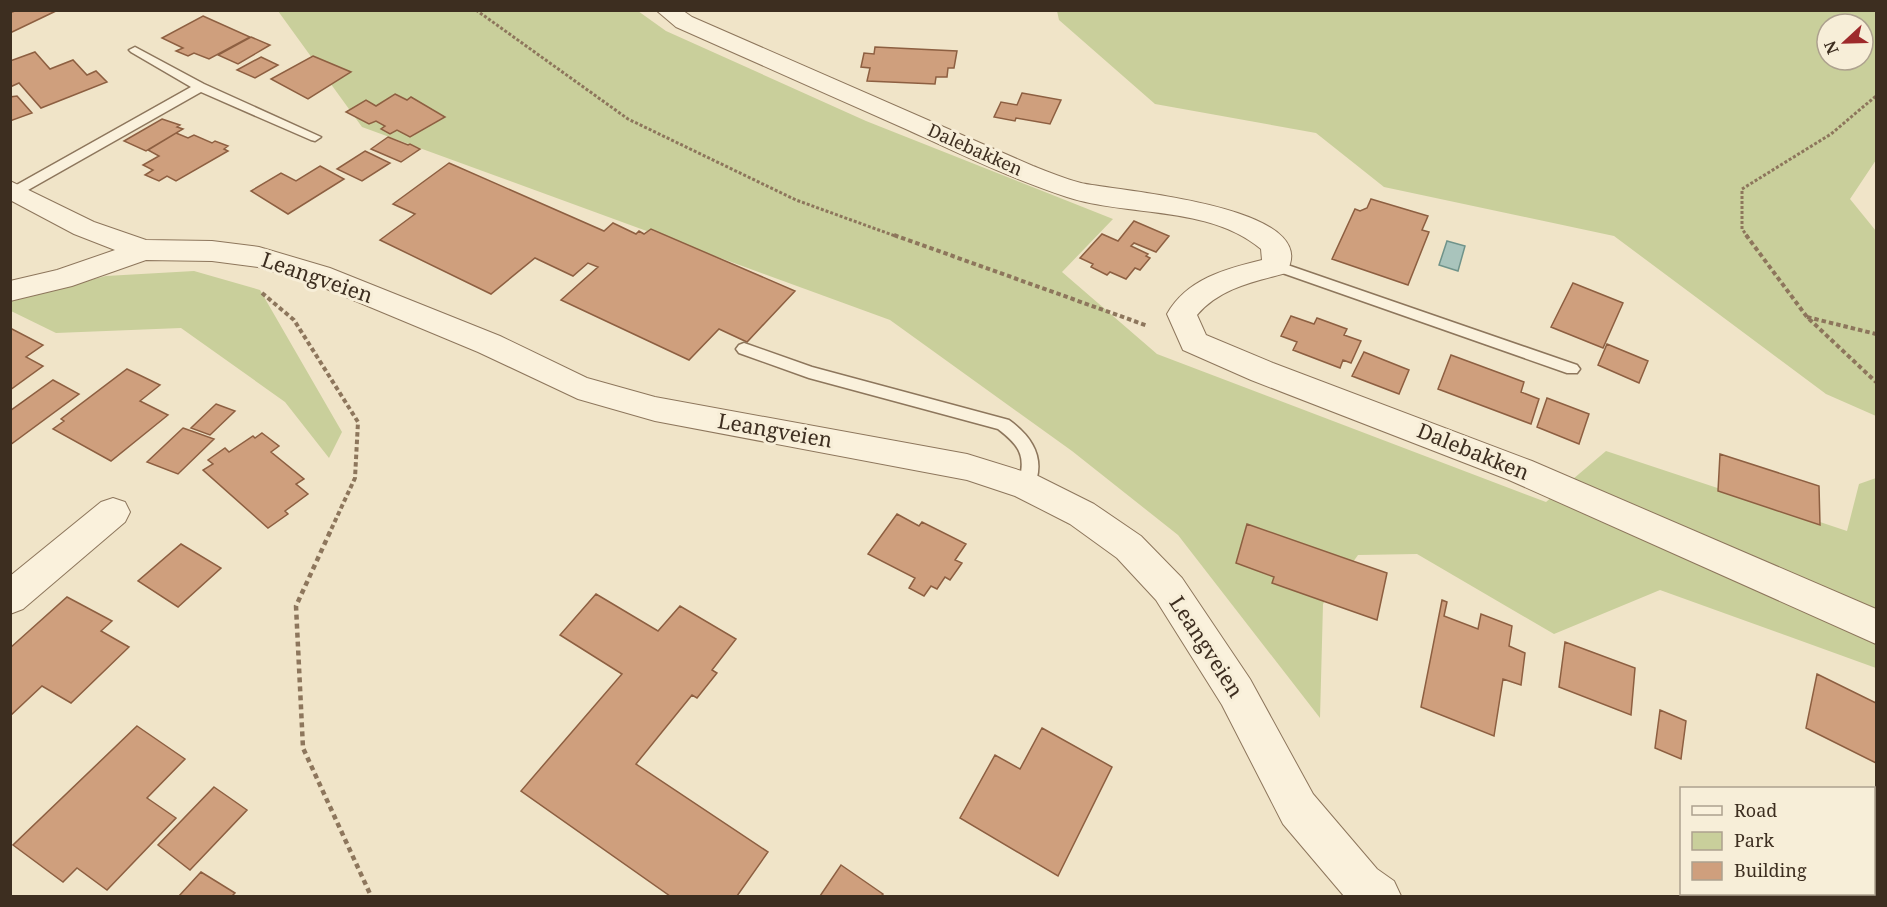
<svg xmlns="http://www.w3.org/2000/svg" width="1887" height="907" viewBox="0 0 1887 907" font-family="'Noto Serif',serif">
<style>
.green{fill:#c9cf9b;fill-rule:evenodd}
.water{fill:#a9c4bc;stroke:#6f938a;stroke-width:1.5}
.building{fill:#cf9f7d;stroke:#8d5f41;stroke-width:1.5}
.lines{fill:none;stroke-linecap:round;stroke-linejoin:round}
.service-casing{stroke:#8d765c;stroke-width:3}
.minor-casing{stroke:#8d765c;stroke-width:2}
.path-far2{stroke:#8d765c;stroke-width:3;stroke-dasharray:3 2;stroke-linecap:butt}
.path-far1{stroke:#8d765c;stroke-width:4;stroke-dasharray:4.5 3;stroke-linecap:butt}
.path{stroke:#8d765c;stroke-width:4.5;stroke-dasharray:5 4;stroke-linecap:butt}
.service{fill:#faf1dc;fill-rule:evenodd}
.minor{fill:#faf1dc;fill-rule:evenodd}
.labels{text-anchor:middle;stroke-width:6;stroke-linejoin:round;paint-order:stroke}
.far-street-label{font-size:18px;fill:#3d2e20;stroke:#f7eed8}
.street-label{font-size:21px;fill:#3d2e20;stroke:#f7eed8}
</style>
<rect width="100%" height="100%" fill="#f0e4c8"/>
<path class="green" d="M278 11H638L666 31 866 121 1113 219 1062 272 1157 354 1546 502 1606 451 1847 531 1859 484 1876 478V668L1660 590 1554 634 1417 554 1358 555 1323 604 1320 718 1178 535 1072 451 890 320 362 127Z
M1057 11H1876V160L1850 199 1876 231V416L1826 394 1614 236 1384 187 1316 133 1155 104 1059 20ZM1827 24H1863V60H1827Z
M194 271 260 290 342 432 329 458 285 402 181 328 56 333 11 311 10 301 106 276Z"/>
<path class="water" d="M1447 241 1465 246 1458 271 1439 265Z"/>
<path class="building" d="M13 10H58L10 33V13L15 11Z
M203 16 250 37 209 59 194 53 188 56 176 51 183 48 162 38Z
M251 37 270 45 238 64 218 55Z
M875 47 957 51 954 68H948L947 77H936L935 84 867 81 870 68 861 67 864 53 874 54Z
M35 52 50 69 73 60 87 75 96 71 107 82 41 108 19 83 10 87V61Z
M313 56 351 72 308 99 271 79Z
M261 57 278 65 255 78 237 70Z
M1022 93 1061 100 1050 124 1016 118 1015 121 994 117 1001 102 1017 105Z
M395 94 407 100 411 97 445 117 410 137 397 130 390 134 381 129 385 126 376 121 369 124 346 112 366 100 376 106Z
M17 96 32 113 10 121V97Z
M162 119 180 125 177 127 183 129 146 151 124 141Z
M176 133 188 138 194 135 212 143 215 141 228 146 224 149 228 151 176 181 167 176 159 181 145 175 153 170 143 165 159 156 148 150Z
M388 137 408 145 410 144 420 149 401 162 371 149Z
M365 151 390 163 362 181 337 169Z
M449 163 604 231 613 223 636 234 639 231 644 234 651 229 795 291 747 342 719 329 689 360 561 300 598 267 588 263 573 276 535 258 491 294 380 240 415 214 393 204Z
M320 166 344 179 288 214 251 191 281 173 296 181Z
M1371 199 1428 216 1422 230 1429 232 1408 285 1332 259 1355 209 1360 211 1367 208Z
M1134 221 1169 236 1156 252 1134 243 1131 246 1148 254 1146 256 1150 258 1140 270 1135 268 1126 279 1110 272 1107 275 1091 267 1093 264 1080 258 1102 234 1118 241Z
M1573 283 1623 303 1603 348 1551 327Z
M1291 316 1314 324 1317 318 1347 329 1344 335 1361 341 1351 363 1343 360 1340 368 1293 350 1297 342 1281 336Z
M10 328 43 345 26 357 43 366 10 390Z
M1607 344 1648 361 1639 383 1598 365Z
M1364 352 1409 370 1399 394 1352 376Z
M1451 355 1524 382 1521 392 1539 399 1531 424 1438 389Z
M127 369 160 385 140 401 168 415 111 461 53 429 64 421 61 419Z
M53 380 79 394 10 445V411Z
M1547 398 1589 414 1579 444 1537 427Z
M216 404 235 411 210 435 191 428Z
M183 428 214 439 178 474 147 462Z
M262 433 279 446 271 452 304 479 296 484 308 494 285 511 288 514 268 528 203 470 213 464 208 460 225 448 229 452 253 436 255 438Z
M1720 454 1819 486 1820 525 1718 491Z
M897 514 919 526 922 522 966 544 955 560 962 563 950 580 945 577 937 589 931 586 924 596 909 588 915 578 868 554Z
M1247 524 1387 573 1377 620 1272 583 1274 577 1236 563Z
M181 544 221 568 178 607 138 581Z
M596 594 658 631 680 606 736 639 712 670 717 673 697 698 692 695 636 764 768 852 737 896H670L521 791 622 674 560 635Z
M67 597 112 621 101 631 129 647 71 703 42 686 10 716V648Z
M1442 600 1447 602 1444 616 1478 629 1481 614 1512 626 1509 646 1525 653 1521 685 1503 679 1494 736 1421 707Z
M1565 642 1635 668 1631 715 1559 687Z
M1817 674 1876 703V763L1806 728Z
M1660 710 1686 721 1681 759 1655 748Z
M137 726 185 759 147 798 176 818 107 890 77 868 63 882 13 845Z
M1042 728 1112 767 1058 876 960 818 995 755 1020 769Z
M214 787 247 810 190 870 158 845Z
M841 865 883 894 881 896H820Z
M201 872 235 893 232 896H179Z"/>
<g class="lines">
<g class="service-casing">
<path id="service" d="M135 47 204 84 321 137 315 141 311 140 201 92 21 194H11V188L191 87 131 52 129 50Z
M1276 261 1577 365 1580 369 1577 373H1567L1271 269 1269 266Z
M744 343 812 367 1009 420C1034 438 1047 461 1032 491L1026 493 1020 491C1017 485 1018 483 1020 477 1026 453 1016 443 998 429L809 378 739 353 736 349 739 345Z"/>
</g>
<g class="minor-casing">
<path id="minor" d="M656 10H682L692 17 1033 166C1049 172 1065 179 1081 183 1115 191 1327 205 1286 273 1253 282 1220 288 1197 315L1206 335 1273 363 1532 461 1876 609V644L1509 480 1251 380 1183 350 1167 314C1187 279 1225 269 1262 260L1261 249C1209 205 1128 217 1067 197 1012 179 960 154 908 130 831 96 753 61 676 27Z
M10 181 94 222 146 240 212 241 259 247 330 268 500 336 587 378 655 397 967 454 1038 476 1094 504 1141 536 1182 578 1250 679 1313 794 1377 869 1394 881 1401 896H1344L1283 824 1222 705 1156 600 1117 558 1070 524 1015 496 967 480 655 421 578 399 478 352 310 282 258 267 212 261 146 260 72 286 10 301V281L57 270 115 250 74 234 10 200Z
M113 498 125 502 130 512 125 522 23 609 10 614V576L101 502Z"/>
</g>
<path class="path-far2" d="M476 10 628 119 796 200 898 237
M1748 237 1742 229V189L1831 134 1876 96"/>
<path class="path-far1" d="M894 235 1148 326
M1746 235 1807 317 1876 382
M262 293 294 320 358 422 355 478 329 534
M1807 317 1876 334"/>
<path class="path" d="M330 532 296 606 303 748 371 896"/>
<use href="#service" class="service"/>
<use href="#minor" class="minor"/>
</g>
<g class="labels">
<g class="far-street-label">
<text transform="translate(975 150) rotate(24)" y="6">Dalebakken</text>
</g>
<g class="street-label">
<text transform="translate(317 278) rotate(19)" y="7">Leangveien</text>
<text transform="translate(775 431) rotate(10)" y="7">Leangveien</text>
<text transform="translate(1473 452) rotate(22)" y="7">Dalebakken</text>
<text transform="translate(1206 647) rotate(57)" y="7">Leangveien</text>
</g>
</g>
<rect width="1887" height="907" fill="none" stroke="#3d2e20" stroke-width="24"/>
<rect x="1680" y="787" width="195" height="108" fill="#f7eed8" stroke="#ada18e" stroke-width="1.5"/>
<rect x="1692" y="806" width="30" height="9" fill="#faf1dc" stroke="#ada18e" stroke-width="1.5"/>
<text x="1734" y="817" font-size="18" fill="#3d2e20">Road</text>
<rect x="1692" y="832" width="30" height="18" fill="#c9cf9b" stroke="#ada18e" stroke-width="1.5"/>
<text x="1734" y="847" font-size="18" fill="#3d2e20">Park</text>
<rect x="1692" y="862" width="30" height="18" fill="#cf9f7d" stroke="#ada18e" stroke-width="1.5"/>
<text x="1734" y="877" font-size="18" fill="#3d2e20">Building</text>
<g transform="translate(1845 42) rotate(248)"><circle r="28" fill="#f7eed8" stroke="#ada18e" stroke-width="1.5"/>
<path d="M0-4.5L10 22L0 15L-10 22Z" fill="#9e2a2b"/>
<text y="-9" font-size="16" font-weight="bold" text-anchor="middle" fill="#3d2e20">N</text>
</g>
</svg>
